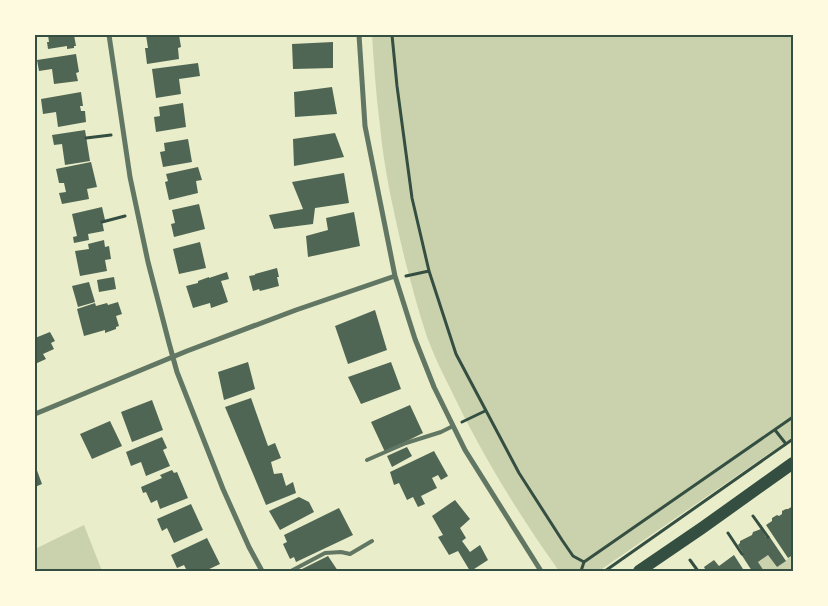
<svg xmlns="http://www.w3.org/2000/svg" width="828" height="606" viewBox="0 0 828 606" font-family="Jost,sans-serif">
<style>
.green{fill:#cad2ad}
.building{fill:#4f6655}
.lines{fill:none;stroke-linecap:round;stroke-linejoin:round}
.path{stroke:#344e41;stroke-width:3}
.service{stroke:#617663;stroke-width:4}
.minor{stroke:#617663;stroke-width:5}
.primary{stroke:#344e41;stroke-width:12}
.neatline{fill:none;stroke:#344e41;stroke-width:2}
</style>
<rect width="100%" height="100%" fill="#e9edc9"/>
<path class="green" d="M372 35H793V437L599 571H559C519 515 482 455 452 392 443 374 434 356 427 337 418 310 411 283 404 256 394 213 384 170 380 126 376 96 374 65 372 35Z
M84 525 102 571H35V549Z
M768 555 777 567 793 555V571H764L758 562Z"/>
<path class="building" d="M48 35H74L76 46H74V48L67 49V46L48 49 47 42H49Z
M146 35H179L181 47 178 48 179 59 147 64 145 48H148Z
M333 42V68L293 69 292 44Z
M76 54 79 72 76 73 78 81 54 84 52 69 39 71 37 60Z
M198 63 200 76 179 79 181 94 156 98 152 69Z
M332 87 337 114 295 117 294 92Z
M81 92 83 106H80L81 111H85L86 122 58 127 56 112 43 114 41 99Z
M183 103 186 127 156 132 154 117 160 116 159 107Z
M85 130 90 161 65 165 62 144 54 145 52 135Z
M335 133 344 157 294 166 293 139Z
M188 139 192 162 163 167 160 152 165 151 164 143Z
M91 162 97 187 87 189 89 199 62 204 59 193 66 192 64 183H59L56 169Z
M198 167 202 180 196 181 198 193 169 200 165 182 168 181 166 174Z
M344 173 349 203 315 208 313 224 274 229 269 215 303 209 292 182Z
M199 204 205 229 174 237 171 224 175 223 172 210Z
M102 207 105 220 102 221 104 231 88 234 89 240 74 243 73 237 77 236 72 214Z
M354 212 360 246 308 257 306 236 328 230 326 218Z
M104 240 105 247 109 246 111 259 105 260 107 271 80 276 75 251 89 249 88 244Z
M200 242 206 268 179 274 173 249Z
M277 268 279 277H277L279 286 260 291 259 289 253 291 249 276 255 275V274Z
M227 272 229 279 221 281 228 302 211 308 210 303 193 308 186 286 198 283V281L209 277V278Z
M114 277 116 289 99 292 97 280Z
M89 282 95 302 78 307 72 286Z
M118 302 122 314 116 316 119 326 116 327V329L105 333V330L84 336 77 309 95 303 96 306 107 303 108 305Z
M375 310 387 350 348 364 335 326Z
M50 332 55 341 51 343 54 349 43 354 46 359 35 364V338Z
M248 362 255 389 224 400 218 372Z
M391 362 401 389 361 404 348 377Z
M251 398 268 446 275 443 281 458 271 462 274 474 282 473 286 486 293 482 296 493 266 505 225 407Z
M152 400 163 430 132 442 121 412Z
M410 405 423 433 385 452 371 422Z
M110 421 122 446 92 459 80 434Z
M162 437 167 448 163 450 170 466 146 476 141 462 131 466 126 452Z
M407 447 412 456 392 467 387 456Z
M434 451 448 476 441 480 438 475 432 478 437 488 421 496 425 504 418 507 413 497 407 500 399 483 394 485 390 472Z
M35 465 42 484 35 487Z
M172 470 174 473 177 472 188 498 160 509 157 500 151 503 146 492 143 493 141 487 162 478 160 475Z
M299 497 309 502 314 512 280 530 269 511Z
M455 500 470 519 460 528 466 538 462 541 470 552 480 545 488 560 471 571H470L458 551 449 555 438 537 443 535 432 516Z
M191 504 203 530 174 543 167 528 162 531 157 519Z
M793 506V540L791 542 793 545V555L788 558 766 525 772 521V518L777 515 779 516 782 514V511L786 509H788Z
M339 508 353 535 296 562 294 557 290 559 283 544 287 542 284 535Z
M761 529 766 537 769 536 786 561 777 567 768 555 758 562 764 571H752L741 554 743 553 738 545 740 543V541L752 535 753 532Z
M207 538 220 564 205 571H187L184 565 177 568 171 555Z
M734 555 743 569 740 571H706L704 567 714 560 719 566Z
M328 556 338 571H298Z"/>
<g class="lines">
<path class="path" d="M392 35 397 86 412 198 429 271 456 354 519 473 562 540 573 556 584 562
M86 138 111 135
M102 222 125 216
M406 276 429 271
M462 422 485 411
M775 430 786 444
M753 516 768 537
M728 533 742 554
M690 560 698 571
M581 571 584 562 793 417
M605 571 793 439"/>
<path class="service" d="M367 460 406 443 441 432 453 426
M291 571 325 553 341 552 350 554 372 541"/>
<path class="minor" d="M109 35 130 177 148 262 169 343 177 372 223 489 249 547 262 571
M359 35 365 126 395 276 415 339 434 387 465 450 541 571
M35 414 187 351 296 310 395 276"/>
<path class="primary" d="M639 571 702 528 793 463"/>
</g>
<rect width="828" height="606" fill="none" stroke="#fefae0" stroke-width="72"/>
<rect x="36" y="36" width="756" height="534" class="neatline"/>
</svg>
